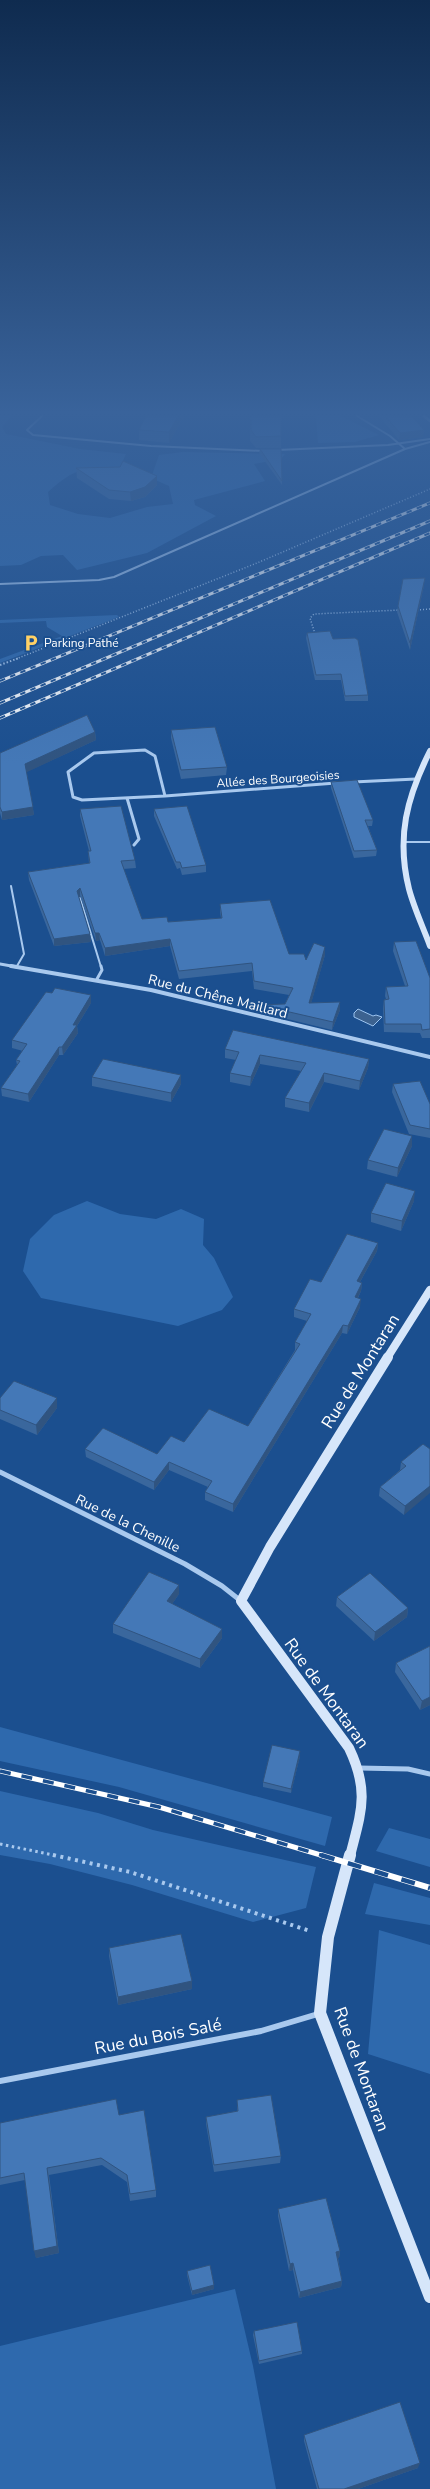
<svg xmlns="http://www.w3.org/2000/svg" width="430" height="2489" viewBox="0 0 430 2489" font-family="'Nunito Sans',sans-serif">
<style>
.green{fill:#2e69ad}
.water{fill:#3c6290;stroke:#9cc4f0}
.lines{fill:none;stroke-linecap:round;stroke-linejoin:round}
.path-far3{stroke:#a9c9ee;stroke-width:1.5;stroke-dasharray:1 2;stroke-linecap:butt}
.path-far2{stroke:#a9c9ee;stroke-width:2;stroke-dasharray:1.5 2;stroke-linecap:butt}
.path-far1{stroke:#a9c9ee;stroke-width:3;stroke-dasharray:2.5 3.5;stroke-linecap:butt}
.path{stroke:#a9c9ee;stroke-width:4;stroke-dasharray:3 4.5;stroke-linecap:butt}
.lane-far1{stroke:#a9c9ee;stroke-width:2}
.lane{stroke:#a9c9ee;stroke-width:3}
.street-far4{stroke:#a9c9ee;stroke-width:2.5}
.street-far3{stroke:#a9c9ee;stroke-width:3}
.street-far2{stroke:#a9c9ee;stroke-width:4}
.street-far1{stroke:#a9c9ee;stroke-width:5}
.street{stroke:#a9c9ee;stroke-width:6}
.secondary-far3{stroke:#d6e6fa;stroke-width:6}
.secondary-far2{stroke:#d6e6fa;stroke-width:8}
.secondary-far1{stroke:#d6e6fa;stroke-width:10}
.secondary{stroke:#d6e6fa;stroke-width:12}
.rail-far2-casing{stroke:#fff;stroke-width:3}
.rail-far1-casing{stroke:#fff;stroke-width:5}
.rail-casing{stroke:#fff;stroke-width:6}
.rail-far2{stroke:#1b4f8f;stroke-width:2;stroke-dasharray:5.5;stroke-linecap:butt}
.rail-far1{stroke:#1b4f8f;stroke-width:3.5;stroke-dasharray:11;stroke-linecap:butt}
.rail{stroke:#1b4f8f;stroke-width:4.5;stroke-dasharray:14;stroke-linecap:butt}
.wall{fill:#3a679d}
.shaded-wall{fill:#305480}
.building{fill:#4478b7;stroke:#305480}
.labels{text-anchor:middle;stroke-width:4;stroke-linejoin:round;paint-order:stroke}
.far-poi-label{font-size:12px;fill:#fff;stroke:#1b4f8f;text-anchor:start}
.far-street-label{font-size:12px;fill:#fff;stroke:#1b4f8f}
.street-label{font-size:14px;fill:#fff;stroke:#1b4f8f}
.near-street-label{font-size:17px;fill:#fff;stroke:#1b4f8f}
</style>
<rect width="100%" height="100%" fill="#1b4f8f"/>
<path class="green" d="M0 416H12L2 427 6 434 80 449 126 454 120 467C83 469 77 466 48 492L50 505 78 514 110 518 147 507 173 504 169 486 151 478 159 455 183 452 285 454 281 459 254 464 265 481 194 500 195 505 216 516 147 553 77 570 63 555 41 556 21 565 0 566Z
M316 416H341L379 435 355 442 318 443Z
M117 615 119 617 0 663V659L62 636 47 627 46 621 0 623V620Z
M87 1201 120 1214 156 1219 181 1209 204 1219 203 1245 214 1258 233 1297 222 1310 178 1326 41 1298 23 1271 30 1239 54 1215Z
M0 1727 332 1817 325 1846 119 1787 0 1761Z
M0 1791 98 1813 153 1830 316 1867 306 1908 253 1922 132 1885 50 1864 0 1855Z
M389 1828 430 1839V1867L376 1851Z
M374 1883 430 1898V1925L365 1914Z
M379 1930 430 1945V2074L368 2054Z
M235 2289 253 2366 276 2489H0V2346Z"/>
<path class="water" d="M358 1009 373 1016 376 1015 382 1017 373 1026 354 1017V1013Z"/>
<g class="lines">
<path class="path-far3" d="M417 610 430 609
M315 634 310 618 314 614 400 610
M16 659 257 563 430 489"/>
<path class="path-far2" d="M0 665 19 658"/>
<path class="path-far1" d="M0 1844 58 1856"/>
<path class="path" d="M53 1855 130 1872 310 1931"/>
<path class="lane-far1" d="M42 416 27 430 33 435 151 446 263 451
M357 416 390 436 405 449
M278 450 388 445 430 439
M0 584 99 580 114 577 405 449 430 442
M403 842H430
M11 886 24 954 17 966
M80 898 101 967"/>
<path class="lane" d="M97 979 102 970 101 966"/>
<path class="street-far4" d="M424 416 430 421"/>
<path class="street-far3" d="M145 750 155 756 165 796 82 800 73 797 68 772 94 753Z
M353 782 416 779
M165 796 336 783
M127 798 139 839 134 845
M0 964 17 967"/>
<path class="street-far2" d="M11 966 151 990 430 1057"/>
<path class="street-far1" d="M0 1472 185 1564 222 1586 241 1601
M359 1768 408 1769 430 1774"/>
<path class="street" d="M0 2081 261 2031 318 2014"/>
<path class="secondary-far3" d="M430 751C407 797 396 837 409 889 414 908 423 927 430 946"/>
<path class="secondary-far2" d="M387 1358 430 1290"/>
<path class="secondary-far1" d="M350 1856C361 1812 370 1792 349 1748L241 1601 270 1547 388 1357"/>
<path class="secondary" d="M350 1855 328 1937 320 2013 430 2297"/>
<g class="rail-far2-casing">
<path id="rail-far2" d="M0 681 430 503
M0 703 430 521
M0 718 430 533"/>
</g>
<g class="rail-far1-casing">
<path id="rail-far1" d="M0 1771 159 1807 324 1856"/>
</g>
<g class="rail-casing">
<path id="rail" d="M321 1855 430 1888"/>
</g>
<use href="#rail-far2" class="rail-far2"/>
<use href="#rail-far1" class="rail-far1"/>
<use href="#rail" class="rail"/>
</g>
<path class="wall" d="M184 416 169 443 139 440V430Z
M250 416 281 436V448H256L250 441Z
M379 416H409L424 430 423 437 399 440Z
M260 449 282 481V485L259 453Z
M76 468 157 485 145 497 131 501 109 499 77 478Z
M424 585 410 650 397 612 398 606Z
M307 633 333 639 368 695V701H345L341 680H315L306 638Z
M171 730 227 767 226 775 181 779 171 738Z
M95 732 96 740 26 772 34 815 2 820 0 813V753Z
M331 782 373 820 372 826H368L377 850 376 856 354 858 331 788Z
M80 809 135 860 136 868 123 869 142 919 168 922 221 918 220 912V904L289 954 306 960 325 955 311 1003 340 1002V1010L332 1030 259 1012V1005L285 1004 289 995 254 989 252 971 179 979 170 946 105 956 100 940 96 941 80 896 79 897 90 934 91 942 54 946 29 880 28 872 89 863 88 851H89L80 816Z
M154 809 206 865V872L182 875 180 868 177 869 154 816Z
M394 942 430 978V1038H422L420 1033 384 1032 383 1008 384 1000 386 999 385 996 386 987 405 986 393 951Z
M91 1003 77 1026 78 1033 63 1055H59L29 1102 2 1096 1 1088 17 1065 16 1060 23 1051 12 1048V1040Z
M225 1049 369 1059 368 1068 359 1090 324 1082 309 1112 285 1107V1098L301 1071 260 1064 250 1086 230 1082V1073L236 1060 225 1058Z
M181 1075V1084L171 1102 92 1086V1077Z
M393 1084 430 1104V1138L409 1134 392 1092Z
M412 1136V1146L397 1177 367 1169 368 1160Z
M414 1201 401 1231 371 1222V1213Z
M378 1243 377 1251 360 1282 362 1283 361 1291 358 1298 360 1307 347 1334 342 1333 233 1512 205 1500V1492L208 1487 169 1470 154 1490 86 1457 85 1449 157 1454 184 1442 248 1426 295 1350V1342L307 1321 294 1317V1309Z
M0 1398 57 1408 37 1435 0 1419Z
M423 1444 404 1515 379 1496 380 1487 400 1470 401 1462Z
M179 1594 172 1604 222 1629V1638L200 1668 113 1633V1624Z
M337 1597 408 1608 407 1617 374 1641 336 1606Z
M430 1646V1705L420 1710 395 1672 396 1663Z
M300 1751V1756L291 1793 263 1787V1782Z
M109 1948 192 1981V1989L118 2005 109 1956Z
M237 2100 281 2156 280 2163 214 2172 206 2124V2117L237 2111Z
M119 2115 156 2190V2197L130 2201 127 2182 102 2165 49 2175 59 2253 36 2258 25 2180 0 2185V2123Z
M278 2209 340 2251 339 2258H338L342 2281 341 2287 299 2298 293 2270 289 2271 278 2216Z
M187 2271 214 2289 192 2295 187 2275Z
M254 2331 302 2351V2354L259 2364 253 2335Z
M304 2435 418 2468 358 2489H317L304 2441Z"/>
<path class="shaded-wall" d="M178 416H184L169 443V432Z
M424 430 423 437 399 440 400 433Z
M157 476V485L145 497 131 501 130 492Z
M425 578 424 585 410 650V643Z
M95 732 96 740 25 773V764Z
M33 807 34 815 2 820V812Z
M80 888V896L78 899 77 891Z
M95 933H99L100 940 96 941Z
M90 934 91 942 54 946V939Z
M170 939V946L105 956V948Z
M325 947V955L309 1011V1003Z
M91 995V1003L77 1026 78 1033 63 1055 62 1047 73 1025Z
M340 1002V1010L332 1030 333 1022Z
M59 1047V1055L29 1102 28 1094Z
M260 1055V1064L250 1086 251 1077Z
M369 1059 368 1068 359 1090 360 1081Z
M324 1073V1082L309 1112V1103Z
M181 1075V1084L171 1102V1093Z
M412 1136V1146L397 1177 398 1168Z
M415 1191 414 1201 401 1231 402 1221Z
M378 1243 377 1251 356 1289 357 1281Z
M362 1283 361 1291 354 1305 355 1297Z
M361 1299 360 1307 347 1334 348 1326Z
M343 1325 342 1333 233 1512V1504Z
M57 1398V1408L37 1435 36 1425Z
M169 1462V1470L154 1490V1482Z
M430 1486V1493L404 1515 405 1506Z
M179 1585V1594L168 1610 167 1601Z
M408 1608 407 1617 374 1641 375 1632Z
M222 1629V1638L200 1668V1659Z
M430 1697V1705L420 1710 422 1701Z
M300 1751V1756L291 1793V1789Z
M192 1981V1989L118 2005V1997Z
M47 2168 59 2253 36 2258 34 2251Z
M340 2251 339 2258 335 2259 336 2252Z
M293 2263V2270L289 2271 290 2264Z
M342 2281 341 2287 299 2298 300 2292Z
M214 2285V2289L192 2295V2291Z
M420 2463 418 2468 358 2489H344Z"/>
<path class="building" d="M146 416H178L169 432 139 430Z
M251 416H281V436L256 437 251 430Z
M385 416H409L413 418 424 430 400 433Z
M260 449H281L282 481Z
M123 461 157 476 145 487 130 492 109 490 76 468 120 467Z
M425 578 410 643 398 606 403 579Z
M330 631 333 639 355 638 358 640 368 695 345 696 341 674 316 675 307 633Z
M87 715 95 732 25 764 33 807 2 812 0 807V753Z
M215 727 227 767 181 770 171 730Z
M357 780 373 820H365L377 850 354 851 331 782Z
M121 806 135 860 121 861 142 919 167 917 168 922 222 918 220 904 270 900 289 954H304L306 960 314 943 325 947 309 1003 340 1002 333 1022 259 1005 285 1004 293 988 254 981 252 963 179 971 170 939 105 948 99 933H95L80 888 77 891 90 934 54 939 28 872 90 863 88 851H91L80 809Z
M187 806 206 865 182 868 180 862H176L154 809Z
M416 941 430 978V1029L422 1030 421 1024H385L384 1000 389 999 386 987 408 986 394 942Z
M55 988 91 995 73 1025H77L62 1047H59L28 1094 1 1088 20 1061 16 1060 27 1044 12 1040 46 992 52 993Z
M233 1030 369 1059 360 1081 324 1073 309 1103 285 1098 306 1063 260 1055 251 1077 230 1073 239 1052 225 1049Z
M103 1059 181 1075 171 1093 92 1077Z
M420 1081 430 1104V1129L410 1125 393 1084Z
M384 1129 412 1136 398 1168 368 1160Z
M386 1183 415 1191 402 1221 371 1213Z
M347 1234 378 1243 357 1281 362 1283 355 1297 361 1299 348 1326 343 1325 233 1504 205 1492 212 1481 169 1462 154 1482 85 1449 103 1428 157 1454 171 1436 184 1442 209 1409 248 1426 300 1344 295 1342 311 1314 294 1309 310 1279 321 1282Z
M14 1381 57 1398 36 1425 0 1410V1398Z
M423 1444 430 1449V1486L405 1506 380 1487 406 1466 401 1462Z
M149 1572 179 1585 167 1601 222 1629 200 1659 113 1624Z
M370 1573 408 1608 375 1632 337 1597Z
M430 1646V1697L422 1701 396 1663Z
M272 1745 300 1751 291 1789 263 1782Z
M181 1934 192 1981 118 1997 109 1948Z
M271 2095 281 2156 214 2165 206 2117 238 2111 237 2100Z
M116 2099 119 2115 144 2110 156 2190 130 2194 127 2175 101 2158 47 2168 57 2246 34 2251 24 2173 0 2178V2123Z
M326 2198 340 2251 336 2252 342 2281 300 2292 293 2263 290 2264 278 2209Z
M210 2265 214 2285 192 2291 187 2271Z
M297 2322 302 2351 259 2361 254 2331Z
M400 2402 420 2463 344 2489H319L304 2435Z"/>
<linearGradient id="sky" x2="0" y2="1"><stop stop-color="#0f2b4f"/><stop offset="0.54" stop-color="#39639b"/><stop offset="1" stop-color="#39639b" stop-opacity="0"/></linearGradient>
<rect width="430" height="764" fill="url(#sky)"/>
<defs>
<g id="parking-bare" transform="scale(1.38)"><path d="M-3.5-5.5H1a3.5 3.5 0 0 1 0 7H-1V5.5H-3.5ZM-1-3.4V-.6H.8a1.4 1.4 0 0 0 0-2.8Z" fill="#ffd166" stroke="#1b4f8f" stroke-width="2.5" paint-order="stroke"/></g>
</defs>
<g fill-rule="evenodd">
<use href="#parking-bare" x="31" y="643"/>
</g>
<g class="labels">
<g class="far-poi-label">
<text x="44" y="647">Parking Pathé</text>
</g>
<g class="far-street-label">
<text transform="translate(278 779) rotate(-4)" y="4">Allée des Bourgeoisies</text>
</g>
<g class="street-label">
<text transform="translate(218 996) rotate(14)" y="5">Rue du Chêne Maillard</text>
<text transform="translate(128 1523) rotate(26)" y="5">Rue de la Chenille</text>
</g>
<g class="near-street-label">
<text transform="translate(360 1371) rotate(-58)" y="6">Rue de Montaran</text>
<text transform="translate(327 1693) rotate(54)" y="6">Rue de Montaran</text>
<text transform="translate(158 2036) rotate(-11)" y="6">Rue du Bois Salé</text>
<text transform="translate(362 2069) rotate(70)" y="6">Rue de Montaran</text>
</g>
</g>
</svg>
